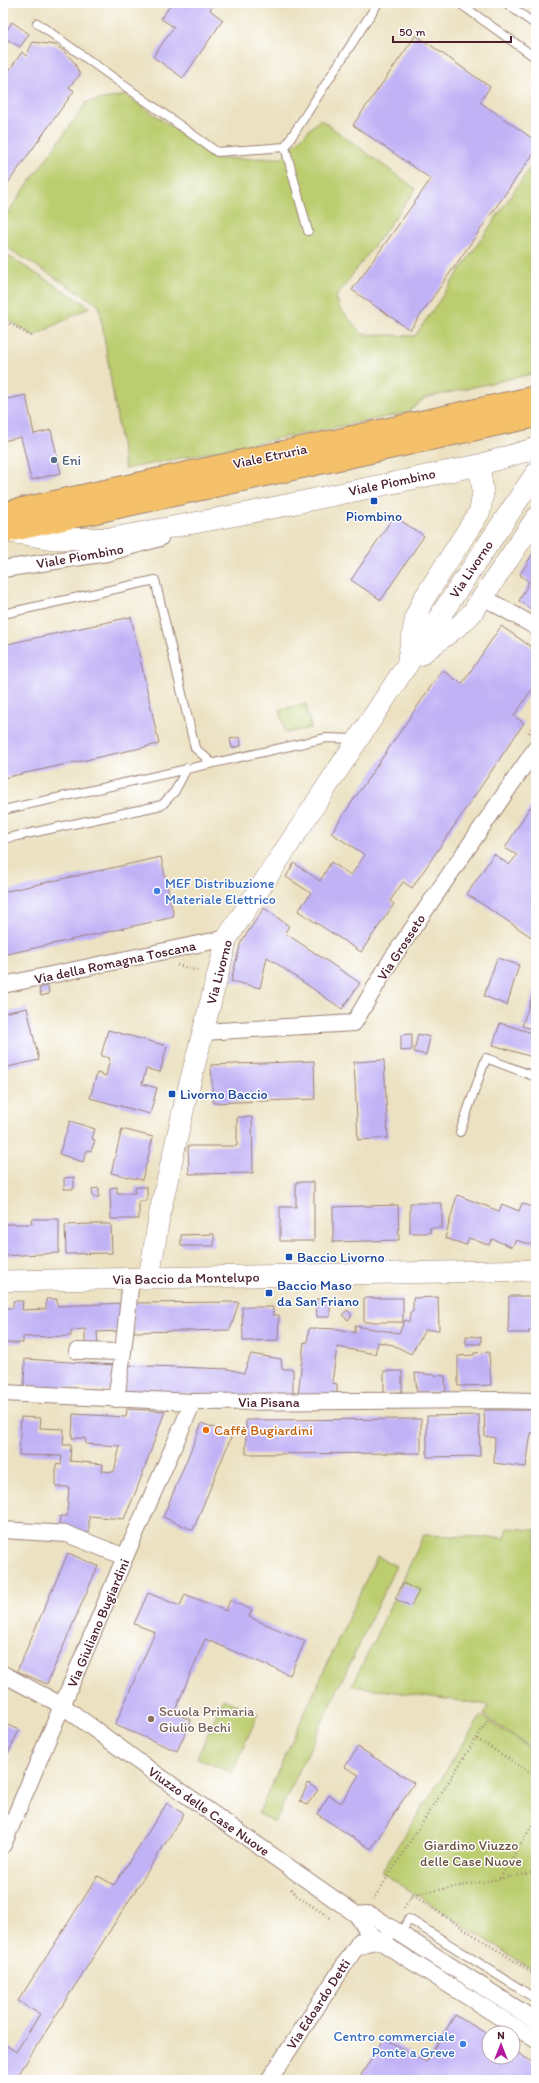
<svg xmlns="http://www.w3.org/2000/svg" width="539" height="2083" viewBox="0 0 539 2083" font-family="Itim,sans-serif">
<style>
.green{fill:#bccd70;stroke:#83764e}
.building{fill:#c1b2f6}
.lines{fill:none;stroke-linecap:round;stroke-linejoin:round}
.service-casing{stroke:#9b8076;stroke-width:10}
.minor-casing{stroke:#9b8076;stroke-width:18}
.tertiary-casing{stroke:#9b8076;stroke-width:22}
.primary-casing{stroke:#9b8076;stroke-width:24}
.trunk-casing{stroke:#9b8076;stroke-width:24}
.path{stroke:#9b8076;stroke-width:2.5;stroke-dasharray:1 3;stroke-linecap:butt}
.service{stroke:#fff;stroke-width:8}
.minor{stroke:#fff;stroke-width:16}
.tertiary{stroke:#fff;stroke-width:21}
.primary{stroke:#f4c16a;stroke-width:22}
.trunk{stroke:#f4c16a;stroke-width:22}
.service-dot{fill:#5c6f8a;stroke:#fff;stroke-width:1.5}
.transit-dot{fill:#1a4fb4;stroke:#fff;stroke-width:1.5}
.shop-dot{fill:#3f7fe0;stroke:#fff;stroke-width:1.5}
.food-dot{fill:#e8710a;stroke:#fff;stroke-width:1.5}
.education-dot{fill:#8d6e63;stroke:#fff;stroke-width:1.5}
.labels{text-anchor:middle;stroke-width:3;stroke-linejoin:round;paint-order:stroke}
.street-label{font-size:14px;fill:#4a1f2b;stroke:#fff}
.service-label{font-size:14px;fill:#4e5e75;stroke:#fff;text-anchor:start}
.transit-label{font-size:14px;fill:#164399;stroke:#fff;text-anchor:start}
.shop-label{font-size:14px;fill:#366cbe;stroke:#fff;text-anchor:start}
.food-label{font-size:14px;fill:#c56008;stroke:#fff;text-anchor:start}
.education-label{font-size:14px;fill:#785e54;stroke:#fff;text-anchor:start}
.park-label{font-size:14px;fill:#6c5340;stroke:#fff}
</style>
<rect width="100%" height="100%" fill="#fff"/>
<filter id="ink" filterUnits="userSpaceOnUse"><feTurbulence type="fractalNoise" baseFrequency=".025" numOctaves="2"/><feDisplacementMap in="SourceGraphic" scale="8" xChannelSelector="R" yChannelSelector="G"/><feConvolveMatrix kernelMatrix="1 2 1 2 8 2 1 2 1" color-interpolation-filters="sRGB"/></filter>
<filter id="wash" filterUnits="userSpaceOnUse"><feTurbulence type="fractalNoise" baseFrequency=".012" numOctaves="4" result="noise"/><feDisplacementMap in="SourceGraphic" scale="16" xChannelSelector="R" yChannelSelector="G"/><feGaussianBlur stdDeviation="0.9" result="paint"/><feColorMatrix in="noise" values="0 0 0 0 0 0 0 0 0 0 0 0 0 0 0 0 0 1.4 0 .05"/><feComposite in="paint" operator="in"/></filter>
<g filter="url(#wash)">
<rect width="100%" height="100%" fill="#ece2c2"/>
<path class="green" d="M126 95 218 159 281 158 320 119 416 189 336 297 340 308 362 334 415 336 536 159V373L425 398 407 413 125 469 99 305 3 245V219L87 102Z
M3 253 90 307 34 336 3 316Z
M306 704 311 728 285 733 280 709Z
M508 1528 536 1530V1751L483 1715 489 1705 352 1686 424 1535 505 1538Z
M377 1556 396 1566 275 1822 258 1814Z
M223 1699 258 1714 232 1773 197 1758Z
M481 1716 536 1752V1972L381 1872Z"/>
<g id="blocks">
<path class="building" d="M172 3H215L210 10 223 20 183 78 153 57 174 27 161 19Z
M12 22 29 34 20 47 3 37Z
M416 35 490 87 480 102 536 141V150L410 330 352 290 431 179 353 125Z
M33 42 55 45 63 50 74 62 80 75 69 87 74 91 3 190V79L22 52 26 56Z
M3 321 8 324 3 333Z
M26 395 34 434 51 430 61 473 31 480 21 437 3 441V400Z
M394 516 424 536 381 600 351 580Z
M536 548V612L519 601 529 582 520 575Z
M131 617 159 744 3 778V645Z
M501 626 536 650V683L514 716 524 723 412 888 403 882 390 901 394 904 361 952 298 911 311 893 286 877 294 863 320 881 331 862 351 875 365 855 331 833 442 670 462 684Z
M240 737 241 746 232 748 230 739Z
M530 807 536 812V940L467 894 494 854 509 865 517 855 505 848Z
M161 857 174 917 3 955V892Z
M264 908 289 926 285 933 360 983 342 1009 267 957 260 988 231 981 241 942Z
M497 958 519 965 507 1005 484 996Z
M536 985V1028L535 1030 522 1026Z
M48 986 49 994 41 996 39 988Z
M27 1008 39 1060 3 1068V1013Z
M500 1023 536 1034V1044L532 1057 493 1045Z
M108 1030 167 1046 160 1072 146 1069 142 1084 157 1088 150 1114 90 1098 97 1073 106 1076 110 1058 101 1056Z
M412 1034V1050L401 1051V1035Z
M418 1034 430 1037 426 1055 414 1052Z
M384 1060 388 1138 358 1140 354 1062Z
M314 1061 315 1099 213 1103 211 1065Z
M237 1117H252L253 1173 189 1174 188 1146H237Z
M70 1121 95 1129 92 1139 95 1140 91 1151 87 1150 83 1162 59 1154Z
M122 1129 153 1137 142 1180 111 1173Z
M74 1177V1189H64V1178Z
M296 1182H314V1241H280V1207H296Z
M117 1187V1193H135V1187H147V1201H139V1219H111L110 1188Z
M99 1188V1197H93L92 1189Z
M457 1195 499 1211 502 1204 519 1211 522 1203 536 1209V1235L532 1245 516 1240 512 1247 492 1239 489 1245 469 1238 466 1245 445 1238Z
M410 1203H442V1228H430V1233H410Z
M398 1205 399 1240 333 1242V1207Z
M31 1219H59V1253L3 1256V1224H32Z
M91 1224H111L112 1253 66 1254 65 1225Z
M214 1234V1246H181V1235Z
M509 1296H536V1331L529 1330V1333H508Z
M438 1297 439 1330H425L411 1354 393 1345 378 1342 375 1354 337 1347 332 1383 337 1384V1395H298L304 1342 307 1343 309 1328 339 1329 355 1333V1326L399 1333 405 1320 409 1322 410 1312H413V1298Z
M364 1298H403V1322H364Z
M46 1299H57V1306L124 1303 121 1331 97 1332 98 1347H85V1329L71 1330V1336L23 1337V1343H3V1312H6V1308H13V1301H23L22 1310 46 1309Z
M316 1299H330V1317H317Z
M239 1302 230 1330 134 1332 133 1303Z
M242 1307H273V1315H279L278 1340 243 1341Z
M347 1310 352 1315 348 1320 342 1315Z
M466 1336 481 1337V1344H466Z
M489 1352 491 1385 458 1386V1356L474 1355V1353Z
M251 1354 281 1359 282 1369H293V1396L119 1392 124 1365 228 1369 244 1373Z
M25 1359 115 1365 114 1390 24 1386Z
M384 1371H402V1392L384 1393Z
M415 1373 445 1376 446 1392H417Z
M127 1409 165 1411 137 1489 124 1519 89 1516V1535L59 1528 60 1516H67L69 1487H56V1464L61 1465 62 1456 19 1455 21 1417 41 1418 40 1428 64 1429 63 1445H71L70 1461 103 1464 102 1471 114 1472 120 1446 86 1444 85 1438H72L73 1414 126 1417Z
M484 1410H536V1433H531L526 1467 494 1463 495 1438 485 1436Z
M479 1415 480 1456 427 1457V1416Z
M421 1419V1453L246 1454V1420Z
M202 1423 232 1435 193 1530 163 1517Z
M3 1426H4L5 1443H3Z
M68 1553 98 1566 47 1684 17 1671Z
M403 1583 419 1591 411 1606 395 1599Z
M148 1593 180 1606 185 1594 226 1611 230 1600 252 1610 249 1617 305 1641 290 1675 205 1639 174 1713 191 1720 177 1751 115 1725 155 1632 134 1624Z
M3 1723 19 1730 8 1754 3 1752Z
M358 1747 414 1783 371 1849 317 1814 329 1795 341 1803 359 1775 345 1767Z
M308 1783 318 1790 307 1805 300 1801Z
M167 1803 184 1814 15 2080H3V2043L16 2052 40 2014 18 2001 98 1876 114 1885Z
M455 2015 489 2035V2057H513V2050L536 2064V2080H358L384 2038 426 2062Z"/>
</g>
</g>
<g filter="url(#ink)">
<use href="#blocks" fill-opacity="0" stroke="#9b8076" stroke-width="1"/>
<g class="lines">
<g class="service-casing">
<path id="service" d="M459 3 536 58
M506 3 536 25
M37 23 217 152 285 147 378 3
M285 147 308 231
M3 614 155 580 195 748 211 762
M3 810 326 738 356 739
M3 839 162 805 175 791 187 768
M460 1132 486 1058 536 1077
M400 1934 409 1919 536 1999"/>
</g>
<g class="minor-casing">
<path id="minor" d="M3 569 107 553 160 538
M483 597 536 627
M3 985 227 938
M203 1032 354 1023 391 960 536 748
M77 1351 123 1352
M3 1393 193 1402 498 1400 536 1401
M116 1399 123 1352 131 1279
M3 1530 67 1534 125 1557
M3 1674 63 1706 132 1757 357 1915 368 1932 378 1940 536 2040
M3 1845 125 1557 193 1402
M357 1915 367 1914 373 1916 536 2021
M355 1949 367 1943 386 1938
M269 2080 360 1941"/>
</g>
<g class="tertiary-casing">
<path id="tertiary" d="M9 532 53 539 113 538 248 513 479 465 536 448
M420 655 462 623 472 613 536 518
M408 658 416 616 423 600 480 511 483 492 479 465
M149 1278 160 1212 186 1098 227 938 407 665 536 473
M3 1281 536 1270"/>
</g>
<g class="primary-casing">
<path id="primary" d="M4 513 536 397
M8 531 536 416"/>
</g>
<g class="trunk-casing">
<path id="trunk" d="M3 514 4 513
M3 533 8 531"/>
</g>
<path class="path" d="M3 319 31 336
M529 733 536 722
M177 965 199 971
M477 1739 536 1776
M500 1878 536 1819
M291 1889 297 1896 332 1919
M412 1895 536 1872
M373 1900 488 1720
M404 1908 412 1895 536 1975"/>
<use href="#service" class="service"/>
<use href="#minor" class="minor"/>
<use href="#tertiary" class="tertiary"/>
<use href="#primary" class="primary"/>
<use href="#trunk" class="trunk"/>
</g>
</g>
<circle class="service-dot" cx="54" cy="460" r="4"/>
<g class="transit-dot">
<rect x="370" y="497" width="8" height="8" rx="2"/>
<rect x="168" y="1090" width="8" height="8" rx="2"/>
<rect x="285" y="1253" width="8" height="8" rx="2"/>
<rect x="265" y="1289" width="8" height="8" rx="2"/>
</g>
<g class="shop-dot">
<circle cx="157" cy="891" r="4"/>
<circle cx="463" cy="2044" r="4"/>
</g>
<circle class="food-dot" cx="206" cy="1430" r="4"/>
<circle class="education-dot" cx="151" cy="1719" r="4"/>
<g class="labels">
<g class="street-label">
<text transform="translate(270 456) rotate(-12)" y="5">Viale Etruria</text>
<text transform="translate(392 482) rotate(-12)" y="5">Viale Piombino</text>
<text transform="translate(80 556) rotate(-10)" y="5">Viale Piombino</text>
<text transform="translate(471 569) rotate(-56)" y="5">Via Livorno</text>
<text transform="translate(401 947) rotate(-57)" y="5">Via Grosseto</text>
<text transform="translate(115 962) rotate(-12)" y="5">Via della Romagna Toscana</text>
<text transform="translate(219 972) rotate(-75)" y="5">Via Livorno</text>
<text transform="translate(186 1278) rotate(-1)" y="5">Via Baccio da Montelupo</text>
<text x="269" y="1407">Via Pisana</text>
<text transform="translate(98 1623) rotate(-67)" y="5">Via Giuliano Bugiardini</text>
<text transform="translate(209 1811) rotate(35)" y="5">Viuzzo delle Case Nuove</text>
<text transform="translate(318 2004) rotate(-57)" y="5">Via Edoardo Detti</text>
</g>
<g class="service-label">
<text x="62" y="465">Eni</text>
</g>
<g class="transit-label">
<text x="374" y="521" text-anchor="middle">Piombino</text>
<text x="180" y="1099">Livorno Baccio</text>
<text x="297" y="1262">Baccio Livorno</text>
<text x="277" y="1290">Baccio Maso<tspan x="277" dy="16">da San Friano</tspan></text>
</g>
<g class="shop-label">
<text x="165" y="888">MEF Distribuzione<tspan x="165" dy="16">Materiale Elettrico</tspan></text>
<text x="455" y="2041" text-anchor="end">Centro commerciale<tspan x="455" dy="16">Ponte a Greve</tspan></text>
</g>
<g class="food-label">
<text x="214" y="1435">Caffè Bugiardini</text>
</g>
<g class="education-label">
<text x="159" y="1716">Scuola Primaria<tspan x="159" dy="16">Giulio Bechi</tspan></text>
</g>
<g class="park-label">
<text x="471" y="1850">Giardino Viuzzo<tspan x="471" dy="16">delle Case Nuove</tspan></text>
</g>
</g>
<rect width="539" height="2083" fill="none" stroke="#fff" stroke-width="16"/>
<g transform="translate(501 2045)"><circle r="19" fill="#ffffff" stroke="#b7a5aa"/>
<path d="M0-3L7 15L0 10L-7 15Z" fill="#b5179e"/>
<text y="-6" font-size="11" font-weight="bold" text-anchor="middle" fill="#4a1f2b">N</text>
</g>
<path d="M393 36v6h118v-6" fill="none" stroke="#4a1f2b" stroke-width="2"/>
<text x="399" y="36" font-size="12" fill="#4a1f2b" stroke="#ffffff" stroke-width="3" paint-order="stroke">50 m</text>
</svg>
